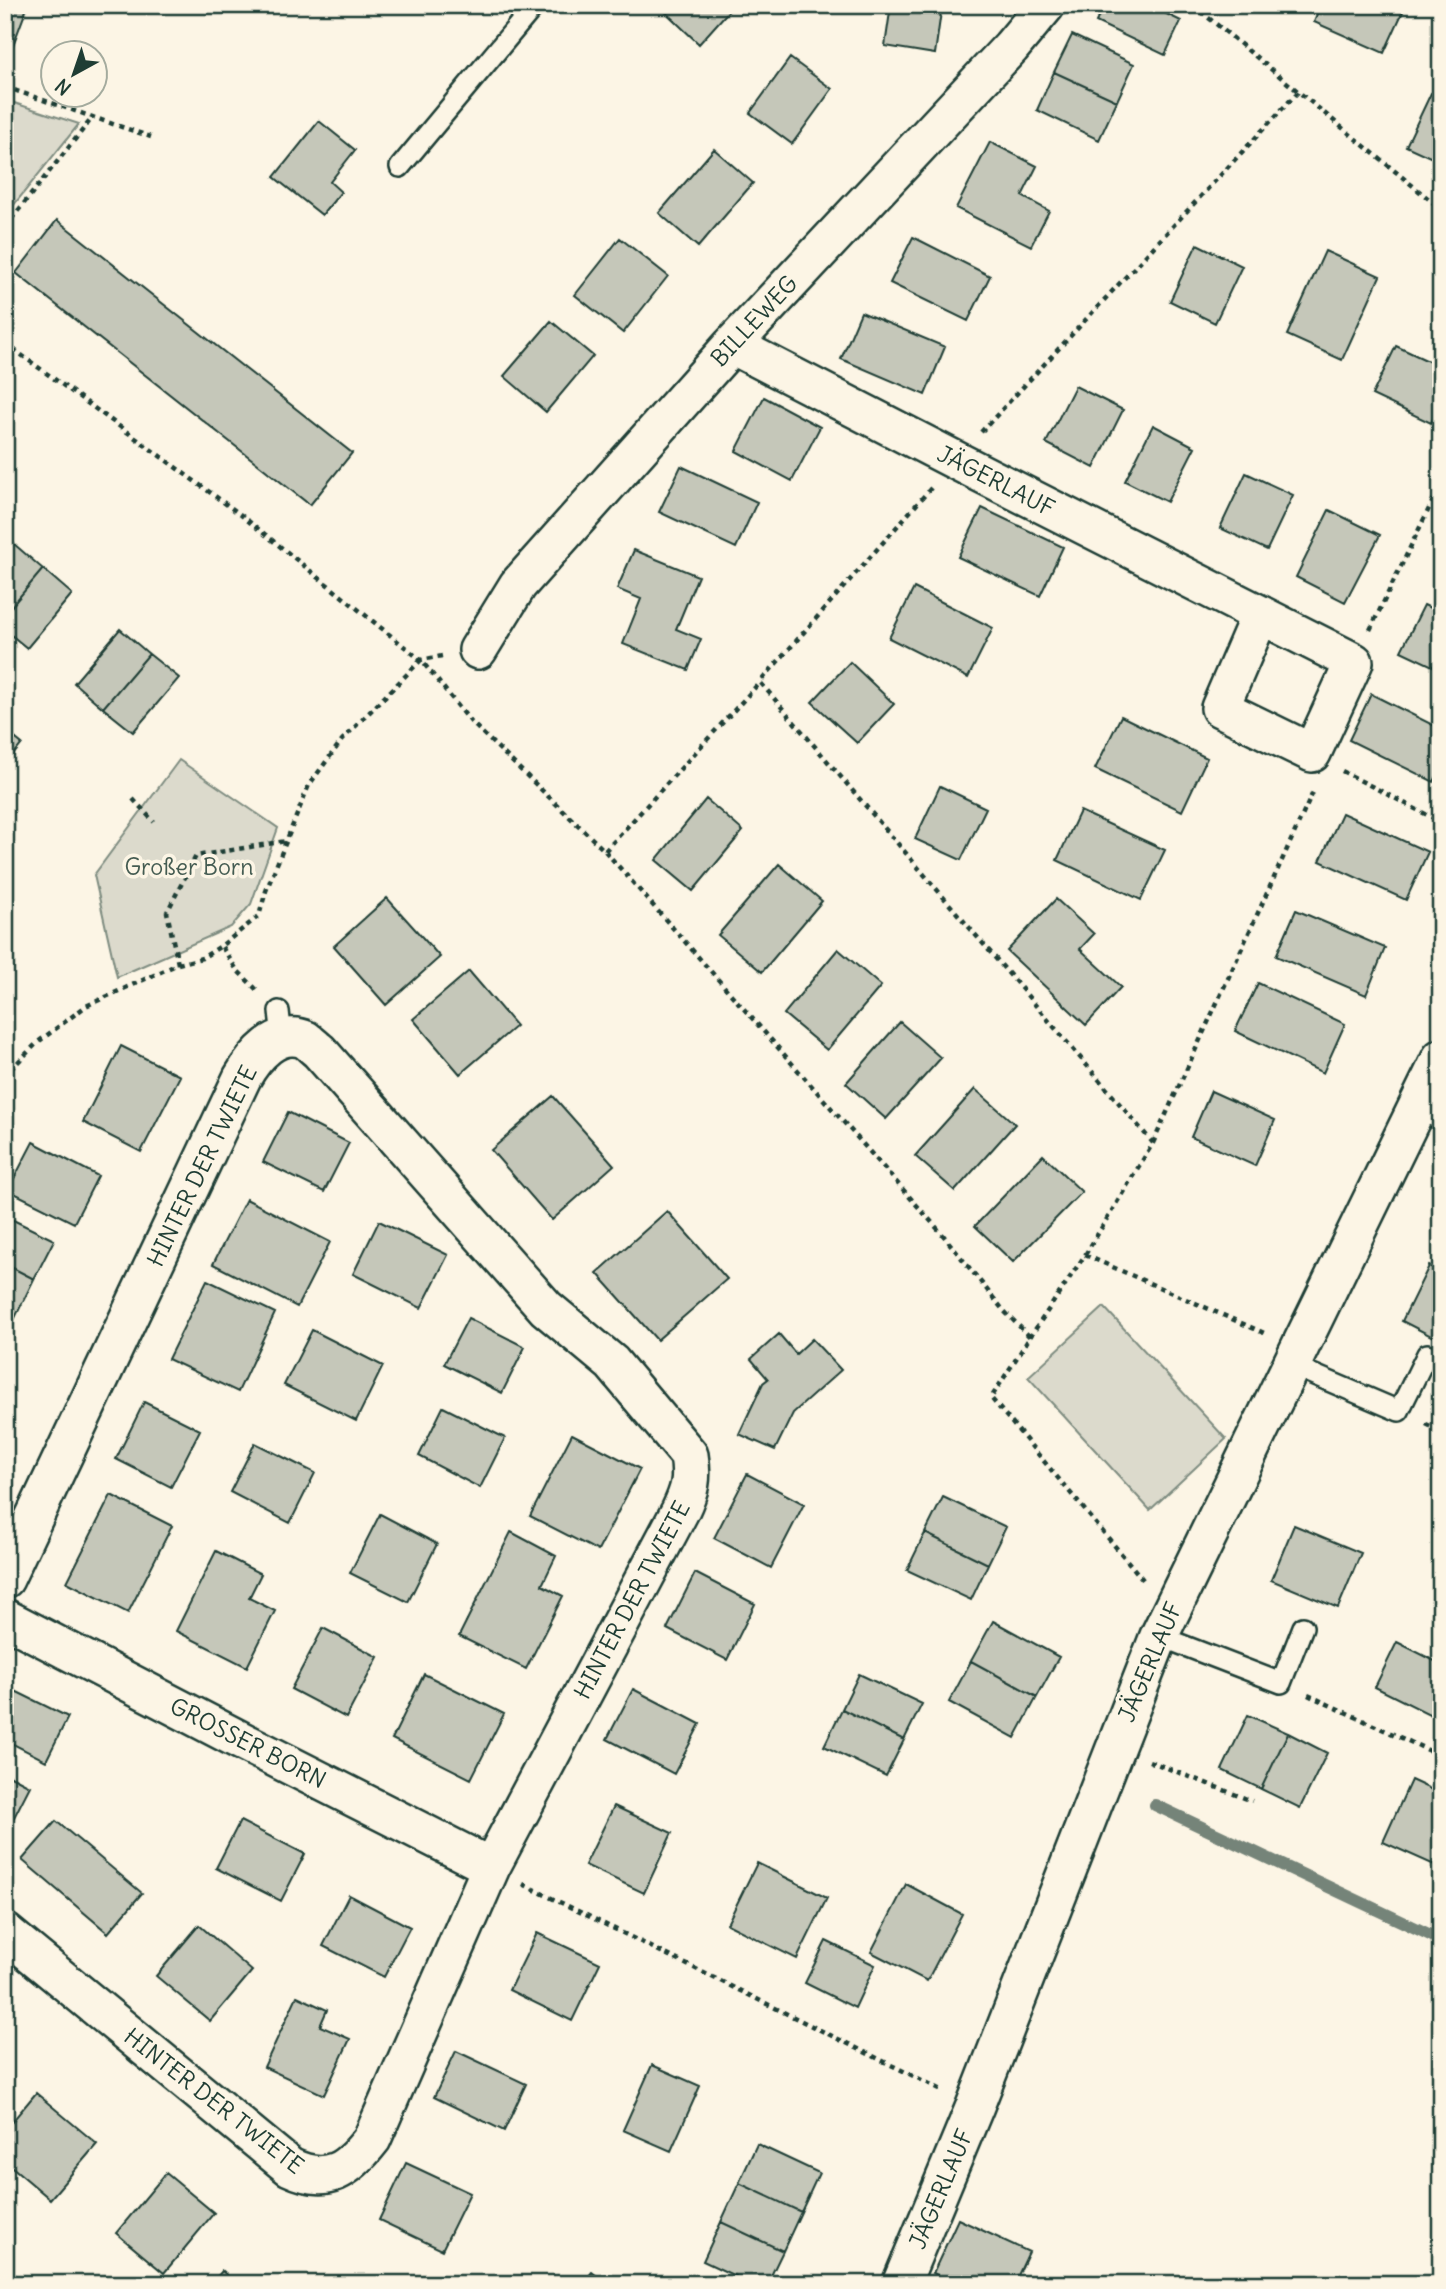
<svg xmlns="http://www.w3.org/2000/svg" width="1446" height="2289" viewBox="0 0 1446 2289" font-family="Delius,sans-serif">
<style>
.green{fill:#dcdacc;stroke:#7e8c80;stroke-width:2}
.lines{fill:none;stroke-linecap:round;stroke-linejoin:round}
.stream{stroke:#758479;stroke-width:12}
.building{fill:#c5c7b9;stroke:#1f3d34;stroke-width:2}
.lane-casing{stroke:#1f3d34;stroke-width:24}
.street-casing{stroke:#1f3d34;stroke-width:42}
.path{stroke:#1f3d34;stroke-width:4.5;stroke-dasharray:5 5;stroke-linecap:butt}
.lane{stroke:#fcf5e5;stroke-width:19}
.street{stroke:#fcf5e5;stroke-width:37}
.labels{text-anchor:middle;stroke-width:7;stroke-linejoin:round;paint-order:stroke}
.street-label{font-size:23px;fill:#1f3d34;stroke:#fcf5e5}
.park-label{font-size:23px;fill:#455c52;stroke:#fcf5e5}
</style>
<rect width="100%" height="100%" fill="#fcf5e5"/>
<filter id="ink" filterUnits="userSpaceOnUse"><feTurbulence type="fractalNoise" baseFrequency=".0143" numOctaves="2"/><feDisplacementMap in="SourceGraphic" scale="14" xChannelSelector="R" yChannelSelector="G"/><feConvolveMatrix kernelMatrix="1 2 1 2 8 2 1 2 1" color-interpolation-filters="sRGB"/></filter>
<g filter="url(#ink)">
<path class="green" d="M5 100 79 124 5 216Z
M179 760 278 828 251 904 231 927 117 977 94 875Z
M1104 1307 1226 1439 1150 1510 1028 1377Z"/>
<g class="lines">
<path class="stream" d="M1155 1805 1441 1940"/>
</g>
<path class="building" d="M5 5H28L10 53 5 52Z
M658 5H734L699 44Z
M891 5H942L935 54 885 46Z
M1104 5H1148L1181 21 1165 55 1096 22Z
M1321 5H1406L1384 53 1314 22Z
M1072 35 1134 64 1117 101 1054 72Z
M790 58 832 89 792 144 750 113Z
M1054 72 1117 101 1099 140 1037 110Z
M1431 93 1441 97V162L1406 146Z
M319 121 355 150 330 182 341 192 322 215 274 177Z
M990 142 1037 166 1022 196 1049 211 1031 246 956 208Z
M714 149 753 183 698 247 659 213Z
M57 220 352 453 310 505 16 273Z
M913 237 990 276 968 321 890 283Z
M620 238 668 276 623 333 575 295Z
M1197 244 1242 266 1215 323 1170 301Z
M1325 251 1380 276 1342 360 1287 335Z
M861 312 945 347 925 395 841 359Z
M551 321 593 356 546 412 504 376Z
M1396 346 1441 367V403L1431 423 1372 395Z
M1075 386 1123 410 1094 468 1046 443Z
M764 397 820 427 792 481 736 451Z
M1153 425 1195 447 1167 502 1125 481Z
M681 466 757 502 736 548 659 512Z
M1246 473 1293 495 1267 550 1220 528Z
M982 508 1063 547 1040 596 958 557Z
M1329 510 1380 535 1345 602 1296 577Z
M14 544 43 569 5 614V554Z
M634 550 698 576 676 629 701 639 688 670 623 644 641 599 617 589Z
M43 569 72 594 27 648 5 630V614Z
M914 588 993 628 968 678 889 638Z
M1424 605 1441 613V670L1401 651Z
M120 629 149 654 103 708 74 683Z
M149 654 179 678 133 732 103 708Z
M850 662 894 704 857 743 812 702Z
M1371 694 1441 729V768L1434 782 1349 740Z
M1121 716 1207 758 1182 811 1095 769Z
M5 730 22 744 5 765Z
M940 786 986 808 961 860 915 839Z
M706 799 743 831 693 891 656 860Z
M1080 811 1165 850 1141 900 1057 860Z
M1342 813 1428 852 1406 900 1320 861Z
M779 864 822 901 762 972 718 935Z
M387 898 440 957 386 1005 334 946Z
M1056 899 1094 934 1080 949 1121 987 1086 1025 1007 951Z
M1296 910 1385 948 1366 995 1276 956Z
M838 949 881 986 827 1050 784 1014Z
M469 971 516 1026 460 1074 413 1019Z
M1258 983 1345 1024 1323 1073 1235 1031Z
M900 1022 941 1058 886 1119 846 1083Z
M121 1046 180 1076 141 1152 83 1122Z
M975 1089 1015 1124 955 1191 915 1156Z
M1211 1091 1275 1120 1255 1166 1191 1137Z
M553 1096 614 1165 552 1220 491 1150Z
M288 1112 349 1143 324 1192 263 1162Z
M33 1142 98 1176 74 1223 8 1190Z
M1043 1155 1082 1192 1013 1262 975 1226Z
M246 1199 330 1242 297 1307 213 1264Z
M667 1211 727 1279 657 1340 597 1273Z
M5 1216 54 1240 34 1279 5 1264Z
M379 1221 448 1255 421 1308 353 1274Z
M5 1264 34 1279 15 1318 5 1313Z
M1429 1266 1441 1272V1332L1437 1339 1402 1321Z
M207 1280 275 1313 238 1392 168 1359Z
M468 1318 525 1347 502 1393 444 1364Z
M312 1330 383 1366 356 1421 284 1385Z
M779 1334 796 1354 812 1339 841 1370 793 1413 775 1450 739 1434 763 1383 768 1379 751 1359Z
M144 1402 200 1430 171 1487 116 1459Z
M443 1407 505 1438 480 1488 419 1456Z
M572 1434 640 1469 598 1551 530 1516Z
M255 1443 315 1473 290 1523 230 1492Z
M747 1474 804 1504 771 1568 714 1538Z
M111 1495 172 1526 128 1613 67 1582Z
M943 1497 1006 1527 988 1564 925 1533Z
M380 1514 437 1544 408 1602 350 1573Z
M1294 1525 1361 1553 1338 1608 1271 1580Z
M511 1532 556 1556 542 1585 563 1596 526 1669 459 1636Z
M925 1533 988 1564 971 1600 907 1570Z
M216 1551 261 1574 249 1598 275 1611 247 1667 176 1631Z
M695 1573 755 1604 727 1660 667 1629Z
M993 1621 1059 1657 1037 1697 971 1661Z
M323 1628 378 1657 346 1718 291 1689Z
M1397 1642 1441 1664V1720L1375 1687Z
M971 1661 1037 1697 1015 1738 949 1702Z
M424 1674 504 1714 471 1779 392 1739Z
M859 1674 922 1704 904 1740 842 1709Z
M5 1686 68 1717 46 1761 5 1740Z
M633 1689 700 1724 674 1774 607 1739Z
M842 1709 904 1740 886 1776 824 1746Z
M1248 1715 1288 1733 1261 1789 1222 1770Z
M1288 1733 1327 1753 1300 1808 1261 1789Z
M5 1773 30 1786 7 1831 5 1830Z
M1411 1780 1441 1794V1868L1383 1842Z
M614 1806 672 1833 644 1893 585 1865Z
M56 1821 142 1893 108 1933 22 1860Z
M240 1821 305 1854 281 1901 216 1868Z
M757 1863 827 1898 797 1959 727 1924Z
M906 1884 962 1914 927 1981 871 1952Z
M349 1895 410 1927 384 1977 323 1946Z
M199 1925 252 1971 210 2021 156 1976Z
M537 1933 600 1963 572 2021 509 1990Z
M826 1941 875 1965 855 2008 805 1983Z
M297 1996 327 2010 320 2026 350 2039 324 2095 264 2067Z
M456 2051 526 2084 504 2131 434 2097Z
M652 2065 700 2086 671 2151 623 2130Z
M36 2093 97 2144 50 2199 5 2161V2130Z
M757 2144 819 2173 801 2212 739 2183Z
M406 2163 470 2193 442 2250 379 2220Z
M166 2173 214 2213 164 2273 116 2233Z
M739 2183 801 2212 783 2251 721 2222Z
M958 2219 1029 2252 1014 2284H955L933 2273Z
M721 2222 783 2251 767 2284H752L703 2261Z
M222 2271 237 2284H211Z
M592 2272 607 2284H583Z"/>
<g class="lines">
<g class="lane-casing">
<path id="lane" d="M400 167 535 5
M279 1011 282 1038
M1417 1108 1441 1120
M1291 1365 1399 1411 1427 1354
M1159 1636 1281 1683 1303 1627"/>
</g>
<g class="street-casing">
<path id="street" d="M732 345 955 460 1354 662 1312 753 1220 708 1260 615
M478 650 518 585 732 345 1011 47 1046 5
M5 1579 242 1078C254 1057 277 1027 306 1040 310 1043 315 1048 319 1051L546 1308 612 1363 689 1455C693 1479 690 1490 680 1511L491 1867 372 2139C348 2170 328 2185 290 2167L5 1932
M5 1618 236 1738 491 1867
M901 2284 975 2106 1159 1636 1441 1058"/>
</g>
<path class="path" d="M1193 5 1441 209
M5 87 151 137
M5 227 93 117
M5 343 241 515 421 660 442 656
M981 432 1298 92
M931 488 760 682 1153 1143 1085 1255 1030 1337
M1370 630 1441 484
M1342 771 1441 822
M133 799 154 822
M605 851 760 682
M222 947 237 970 258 991
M178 964 167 912 196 856 286 841
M5 1078 12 1068 38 1042 86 1006 178 964 202 958 221 946 259 916 266 891 309 785 342 740 421 660 471 722 605 851 943 1235 1004 1311 1030 1337 991 1398 1145 1582
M1153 1143 1314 790
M1085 1255 1264 1333
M1426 1424 1441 1431
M1308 1695 1441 1756
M1149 1761 1252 1801
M523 1884 942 2090"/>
<use href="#lane" class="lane"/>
<use href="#street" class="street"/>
</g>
</g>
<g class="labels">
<g class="street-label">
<text transform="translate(754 321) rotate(-47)" y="8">BILLEWEG</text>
<text transform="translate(996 481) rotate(27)" y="8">JÄGERLAUF</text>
<text transform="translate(202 1166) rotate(-64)" y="8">HINTER DER TWIETE</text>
<text transform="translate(632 1600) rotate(-62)" y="8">HINTER DER TWIETE</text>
<text transform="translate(1150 1662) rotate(-67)" y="8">JÄGERLAUF</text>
<text transform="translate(248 1743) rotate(27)" y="8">GROSSER BORN</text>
<text transform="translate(214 2101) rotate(38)" y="8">HINTER DER TWIETE</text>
<text transform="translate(941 2189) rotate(-67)" y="8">JÄGERLAUF</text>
</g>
<g class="park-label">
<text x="189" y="875">Großer Born</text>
</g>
</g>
<rect width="1446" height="2289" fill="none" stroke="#fcf5e5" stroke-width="28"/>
<rect x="14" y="14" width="1418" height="2261" fill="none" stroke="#1f3d34" stroke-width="2.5" filter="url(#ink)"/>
<g transform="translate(74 74) rotate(220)"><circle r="33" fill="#fcf5e5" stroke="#a4ab9e" stroke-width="2"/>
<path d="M0-5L12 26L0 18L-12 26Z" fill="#1f3d34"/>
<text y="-10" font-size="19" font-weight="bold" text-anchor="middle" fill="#1f3d34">N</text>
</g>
</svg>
